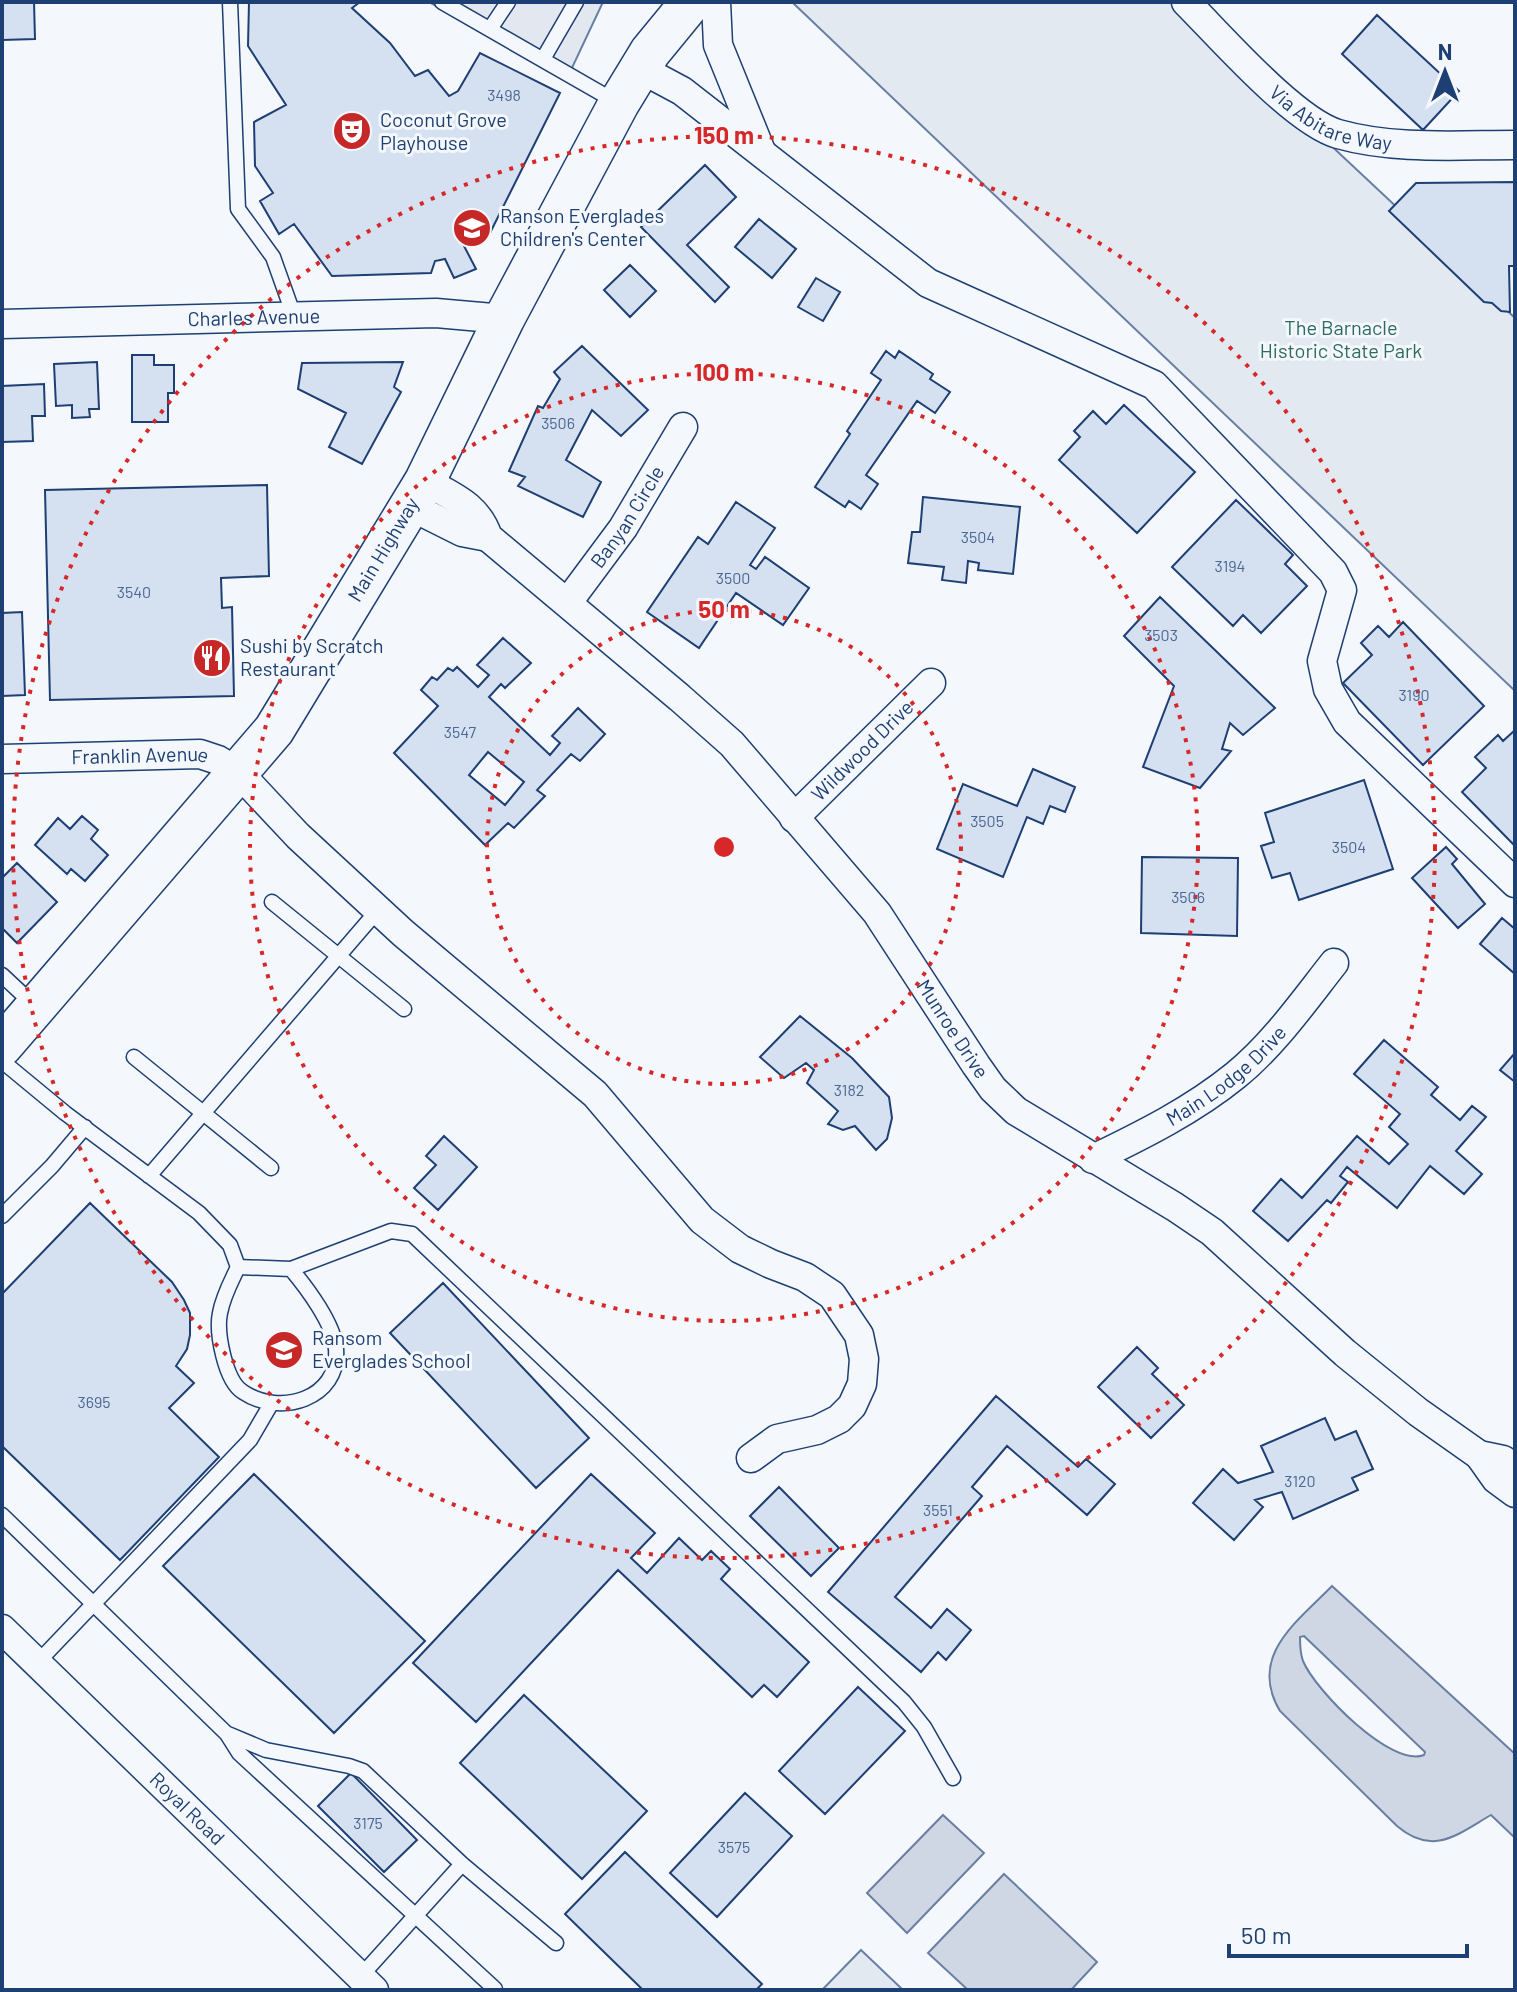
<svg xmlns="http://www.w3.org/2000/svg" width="1517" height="1992" viewBox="0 0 1517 1992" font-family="Barlow,sans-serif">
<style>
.green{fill:#e3e9f0;stroke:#687fa3;stroke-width:2}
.parking{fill:#e3e8f0;stroke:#687fa3;stroke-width:2}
.water{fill:#cfd7e4;stroke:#687fa3;stroke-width:2;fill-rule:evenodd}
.building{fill:#d5e0f0;stroke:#1d3f73;stroke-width:2;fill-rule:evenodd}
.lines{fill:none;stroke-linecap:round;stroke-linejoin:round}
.lane-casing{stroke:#1d3f73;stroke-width:17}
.street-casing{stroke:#1d3f73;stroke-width:31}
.secondary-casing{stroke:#1d3f73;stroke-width:43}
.lane{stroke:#f4f7fb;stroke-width:14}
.street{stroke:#f4f7fb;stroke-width:28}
.secondary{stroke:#f4f7fb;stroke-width:40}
.ring{fill:none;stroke:#d62828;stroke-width:4;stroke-dasharray:4 8}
.labels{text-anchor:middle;stroke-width:6;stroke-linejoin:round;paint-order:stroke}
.number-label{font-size:16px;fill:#4b6792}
.street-label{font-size:20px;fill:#1d3f73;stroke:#f4f7fb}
.poi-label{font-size:20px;fill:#1d3f73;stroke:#f4f7fb;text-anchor:start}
.park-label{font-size:20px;fill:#2c6c60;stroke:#f4f7fb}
.centre{fill:#d62828;stroke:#f4f7fb;stroke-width:4}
.ring-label{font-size:24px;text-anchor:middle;font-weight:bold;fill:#d62828;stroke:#f4f7fb;stroke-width:6;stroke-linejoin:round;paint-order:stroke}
</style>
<rect width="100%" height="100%" fill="#f4f7fb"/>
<path class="green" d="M792 2H1178L1515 318V691Z
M861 1950 903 1990H822Z"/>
<path class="parking" d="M429 2H603L571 70 492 36Z"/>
<path class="water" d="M1332 1586 1515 1754V1838L1491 1815C1458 1834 1433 1857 1397 1826L1280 1711C1247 1656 1298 1621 1332 1586ZM1304 1636 1425 1752 1424 1755C1391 1768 1315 1690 1303 1661 1300 1653 1300 1645 1300 1637Z
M943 1815 984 1853 907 1933 867 1893Z
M1004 1874 1097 1962 1071 1990H968L928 1953Z"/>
<path class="building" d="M2 2H34L35 39 2 40Z
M249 2H360L352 8 390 43 415 76 428 70 449 96 458 91 480 53 560 93 487 239H471L463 244 476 269 454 278 445 259 435 261 431 273 332 276 294 224 279 234 260 201 273 193 255 166 254 122 286 105 248 46Z
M1377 15 1459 91 1423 130 1342 54Z
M705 165 736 197 687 245 729 287 715 302 641 227Z
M1515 182V266H1509L1510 312 1501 311 1492 303 1484 302 1389 211 1416 183Z
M759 219 796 249 772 278 735 247Z
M630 265 656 291 630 317 604 290Z
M816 278 840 292 823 321 798 307Z
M582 346 648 410 621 436 592 410 566 460 601 482 583 517 518 486 525 477 509 471 538 406 543 408 560 379 554 372Z
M886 351 895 358 899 351 933 374 930 379 950 392 935 413 917 401 866 475 878 484 861 509 849 501 845 507 815 487 850 434 847 431 881 380 871 373Z
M132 355H154V365H174V393H168V422H132Z
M97 362 99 409H89L90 417 72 418V405L56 406 54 364Z
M403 362 394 387 401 392 362 464 329 447 346 413 298 389 302 363Z
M44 384 45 416H32L33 441 2 442V386Z
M1124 405 1195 472 1137 533 1059 460 1080 437 1074 431 1093 411 1106 424Z
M267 485 269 576 221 578 222 608 232 607 234 696 50 700 45 490Z
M923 497 1020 507 1013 574 978 570 979 563 968 561 966 583 942 580 944 567 908 563 912 532H920Z
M1236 500 1293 555 1285 564 1307 586 1261 633 1243 615 1233 626 1172 567Z
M736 502 775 528 750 565 756 569 765 557 809 588 783 625 736 593 699 648 647 612 698 537 708 544Z
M1160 597 1275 708 1243 735 1230 723 1222 749 1231 751 1200 788 1143 767 1174 686 1124 636Z
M22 612 25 695 2 696V613Z
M1403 622 1484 706 1423 765 1343 683 1372 655 1361 643 1378 626 1389 637Z
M503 638 531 663 505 688 501 684 489 697 550 755 560 743 552 736 578 708 605 734 580 761 571 754 537 790 545 796 514 828 508 823 485 845 394 753 438 706 421 690 432 677 437 680 448 668 453 671 457 667 478 687 489 675 477 665ZM488 752 524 782 505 805 469 775Z
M1515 730V846L1462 792 1486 768 1475 757 1498 735 1503 741Z
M1033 769 1075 787 1065 812 1050 806 1043 824 1027 817 1003 877 937 849 963 784 1017 806Z
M1364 780 1393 869 1299 900 1290 873 1272 878 1261 846 1274 842 1265 813Z
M82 816 98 830 91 839 108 855 85 881 71 869 67 874 35 845 58 818 70 829Z
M1446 847 1457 859 1452 864 1485 904 1458 928 1412 878Z
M1142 857 1238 858 1237 936 1141 933Z
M17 863 57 902 17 943 2 928V878Z
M1502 918 1515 929V974L1480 944Z
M800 1016 852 1058 889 1097 892 1118 887 1139 876 1150 855 1126 843 1130 828 1124 838 1111 807 1083 814 1070 806 1063 784 1078 760 1057Z
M1384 1040 1438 1087 1431 1095 1460 1120 1472 1106 1486 1117 1456 1151 1482 1174 1464 1194 1430 1166 1397 1208 1347 1167 1340 1176 1348 1182 1331 1203 1327 1200 1288 1241 1253 1211 1281 1179 1302 1198 1357 1136 1389 1164 1408 1144 1389 1127 1400 1114 1354 1074Z
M1515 1053V1082L1500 1070Z
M444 1136 477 1167 438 1210 414 1188 436 1165 426 1156Z
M90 1203 172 1282 184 1300 190 1313V1335L187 1349 176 1366 194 1383 169 1408 219 1457 120 1560 2 1446V1294Z
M443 1283 589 1438 536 1488 390 1333Z
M1137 1347 1158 1368 1152 1374 1184 1405 1151 1438 1098 1387Z
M996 1396 1078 1467 1086 1459 1115 1484 1087 1515 1007 1446 972 1487 982 1496 895 1597 931 1628 947 1609 971 1630 946 1660 938 1652 921 1672 828 1592Z
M1325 1418 1335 1440 1356 1431 1373 1469 1352 1478 1358 1490 1293 1519 1282 1492 1255 1500 1263 1507 1234 1540 1193 1503 1223 1469 1238 1483 1273 1472 1261 1446Z
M254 1474 425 1641 334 1733 163 1566Z
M591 1474 655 1533 631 1558 647 1573 679 1538 702 1560 711 1551 730 1569 721 1579 809 1662 777 1697 764 1685 752 1697 618 1570 476 1722 413 1663Z
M779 1487 839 1548 811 1576 750 1516Z
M858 1687 905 1731 825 1814 779 1771Z
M524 1695 647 1811 582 1879 460 1763Z
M351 1773 417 1840 384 1872 318 1806Z
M745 1793 792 1836 717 1917 670 1873Z
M625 1852 762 1984 756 1990H643L565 1914Z"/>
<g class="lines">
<g class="lane-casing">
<path id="lane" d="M230 2 238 209 273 257 294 316
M442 2 618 103
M490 29 508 2
M543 59 576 2
M272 902 404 1009
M2 975 33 1004
M134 1057 271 1168
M2 1061 65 1113 199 1213 230 1245 238 1267C231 1282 223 1296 220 1313 216 1332 225 1381 243 1392 280 1417 340 1399 336 1349 334 1324 307 1288 291 1269L238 1267
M149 1176 378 910
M2 1216 52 1166 85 1127
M291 1269 391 1231 412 1234 904 1702 924 1727 953 1778
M2 1515 227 1734 239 1753 495 1989
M37 1663 250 1440 271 1404
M228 1734 266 1750 349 1766 363 1771 462 1864 556 1943
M360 1977 462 1864"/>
</g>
<g class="street-casing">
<g id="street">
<path d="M716 2 718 45 761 151"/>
<path id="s1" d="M1186 2C1221 37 1294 121 1338 134 1395 150 1456 145 1515 145"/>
<path d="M639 68 682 91 928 283 1154 385 1333 572 1342 590 1322 661 1328 689 1347 722 1515 883"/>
<path id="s2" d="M2 324 436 313 504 319"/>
<path id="s3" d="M425 481C453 497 477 505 488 537L680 698 732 744 877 913 976 1065 993 1089 1016 1111 1175 1207 1212 1232 1345 1353 1418 1412 1479 1455 1503 1460 1515 1468"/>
<path d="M410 506 462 532 488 537"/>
<path id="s4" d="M568 602 623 528 683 427"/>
<path id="s5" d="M2 759 200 754 218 760 238 772 298 836 403 933 595 1094 702 1220 740 1249 771 1264 805 1277 832 1295 859 1335 864 1359 862 1384 852 1406 839 1419 817 1430 777 1439 751 1458"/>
<path id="s6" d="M794 818 931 683"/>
<path id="s7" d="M1093 1159C1143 1135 1193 1110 1236 1075 1274 1044 1304 1001 1334 963"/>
<path d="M1479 1455 1496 1479 1515 1493"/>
<path id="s8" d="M2 1629 374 1990"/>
</g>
</g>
<g class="secondary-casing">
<g id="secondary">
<path id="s9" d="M2 1046 274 730 425 481 504 319 619 103 650 52 691 2"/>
</g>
</g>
<use href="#lane" class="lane"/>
<use href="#street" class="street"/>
<use href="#secondary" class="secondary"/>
</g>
<g class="ring">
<circle cx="724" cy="847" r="237"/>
<circle cx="724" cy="847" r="474"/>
<circle cx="724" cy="847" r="711"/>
</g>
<defs>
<g id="theatre-disc" transform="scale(2)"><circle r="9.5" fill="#c62828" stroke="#f4f7fb"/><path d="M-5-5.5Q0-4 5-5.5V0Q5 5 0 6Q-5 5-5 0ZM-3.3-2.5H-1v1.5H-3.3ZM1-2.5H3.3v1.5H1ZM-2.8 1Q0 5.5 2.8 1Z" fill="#fff"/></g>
<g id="school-disc" transform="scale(2)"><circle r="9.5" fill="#c62828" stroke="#f4f7fb"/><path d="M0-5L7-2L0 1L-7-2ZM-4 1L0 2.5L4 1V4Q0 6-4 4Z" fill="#fff"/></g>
<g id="restaurant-disc" transform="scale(2)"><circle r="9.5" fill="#c62828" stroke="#f4f7fb"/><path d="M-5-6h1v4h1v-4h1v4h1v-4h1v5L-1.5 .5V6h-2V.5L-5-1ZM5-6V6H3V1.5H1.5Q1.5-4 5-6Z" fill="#fff"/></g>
</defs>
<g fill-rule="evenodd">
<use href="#theatre-disc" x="352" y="131"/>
<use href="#school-disc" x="472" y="228"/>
<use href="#restaurant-disc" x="212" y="658"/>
<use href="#school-disc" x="284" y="1350"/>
</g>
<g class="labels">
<g class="number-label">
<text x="504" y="101">3498</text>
<text x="558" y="429">3506</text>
<text x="978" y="543">3504</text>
<text x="1230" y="572">3194</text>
<text x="733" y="584">3500</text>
<text x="134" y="598">3540</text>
<text x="1161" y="641">3503</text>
<text x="1414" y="701">3190</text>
<text x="460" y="738">3547</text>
<text x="987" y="827">3505</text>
<text x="1349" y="853">3504</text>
<text x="1188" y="903">3506</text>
<text x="849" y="1096">3182</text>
<text x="94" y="1408">3695</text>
<text x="1300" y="1487">3120</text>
<text x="938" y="1516">3551</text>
<text x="368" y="1829">3175</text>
<text x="734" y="1853">3575</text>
</g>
<g class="street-label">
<text dy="7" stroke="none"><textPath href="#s1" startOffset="190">Via Abitare Way</textPath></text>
<text dy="7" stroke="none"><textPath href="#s2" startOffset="252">Charles Avenue</textPath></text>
<text dy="7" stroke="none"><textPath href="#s4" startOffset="104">Banyan Circle</textPath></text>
<text dy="7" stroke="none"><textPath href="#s9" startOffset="628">Main Highway</textPath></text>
<text dy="7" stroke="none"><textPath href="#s6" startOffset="96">Wildwood Drive</textPath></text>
<text dy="7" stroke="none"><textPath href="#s5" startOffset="138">Franklin Avenue</textPath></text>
<text dy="7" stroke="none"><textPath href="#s3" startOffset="768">Munroe Drive</textPath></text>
<text dy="7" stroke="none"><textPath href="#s7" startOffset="158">Main Lodge Drive</textPath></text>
<text dy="7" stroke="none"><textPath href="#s8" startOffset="258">Royal Road</textPath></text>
</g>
<g class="poi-label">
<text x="380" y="127">Coconut Grove<tspan x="380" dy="23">Playhouse</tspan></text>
<text x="500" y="223">Ranson Everglades<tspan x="500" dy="23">Children's Center</tspan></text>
<text x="240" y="653">Sushi by Scratch<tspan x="240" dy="23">Restaurant</tspan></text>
<text x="312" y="1345">Ransom<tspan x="312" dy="23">Everglades School</tspan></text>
</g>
<g class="park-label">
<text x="1341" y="335">The Barnacle<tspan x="1341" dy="23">Historic State Park</tspan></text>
</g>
</g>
<circle cx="724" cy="847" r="12" class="centre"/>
<g class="ring-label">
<text x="724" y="144">150 m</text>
<text x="724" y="381">100 m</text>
<text x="724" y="618">50 m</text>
</g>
<rect width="1517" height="1992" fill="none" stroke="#1d3f73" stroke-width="8"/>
<g transform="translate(1445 72)" stroke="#f4f7fb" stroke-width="6" paint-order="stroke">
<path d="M0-6L14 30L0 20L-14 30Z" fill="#1d3f73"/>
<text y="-12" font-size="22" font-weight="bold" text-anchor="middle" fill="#1d3f73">N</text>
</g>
<path d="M1229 1944v12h238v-12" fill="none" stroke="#1d3f73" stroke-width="4"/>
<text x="1241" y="1944" font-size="24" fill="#1d3f73" stroke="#f4f7fb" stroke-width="6" paint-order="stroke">50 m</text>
</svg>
